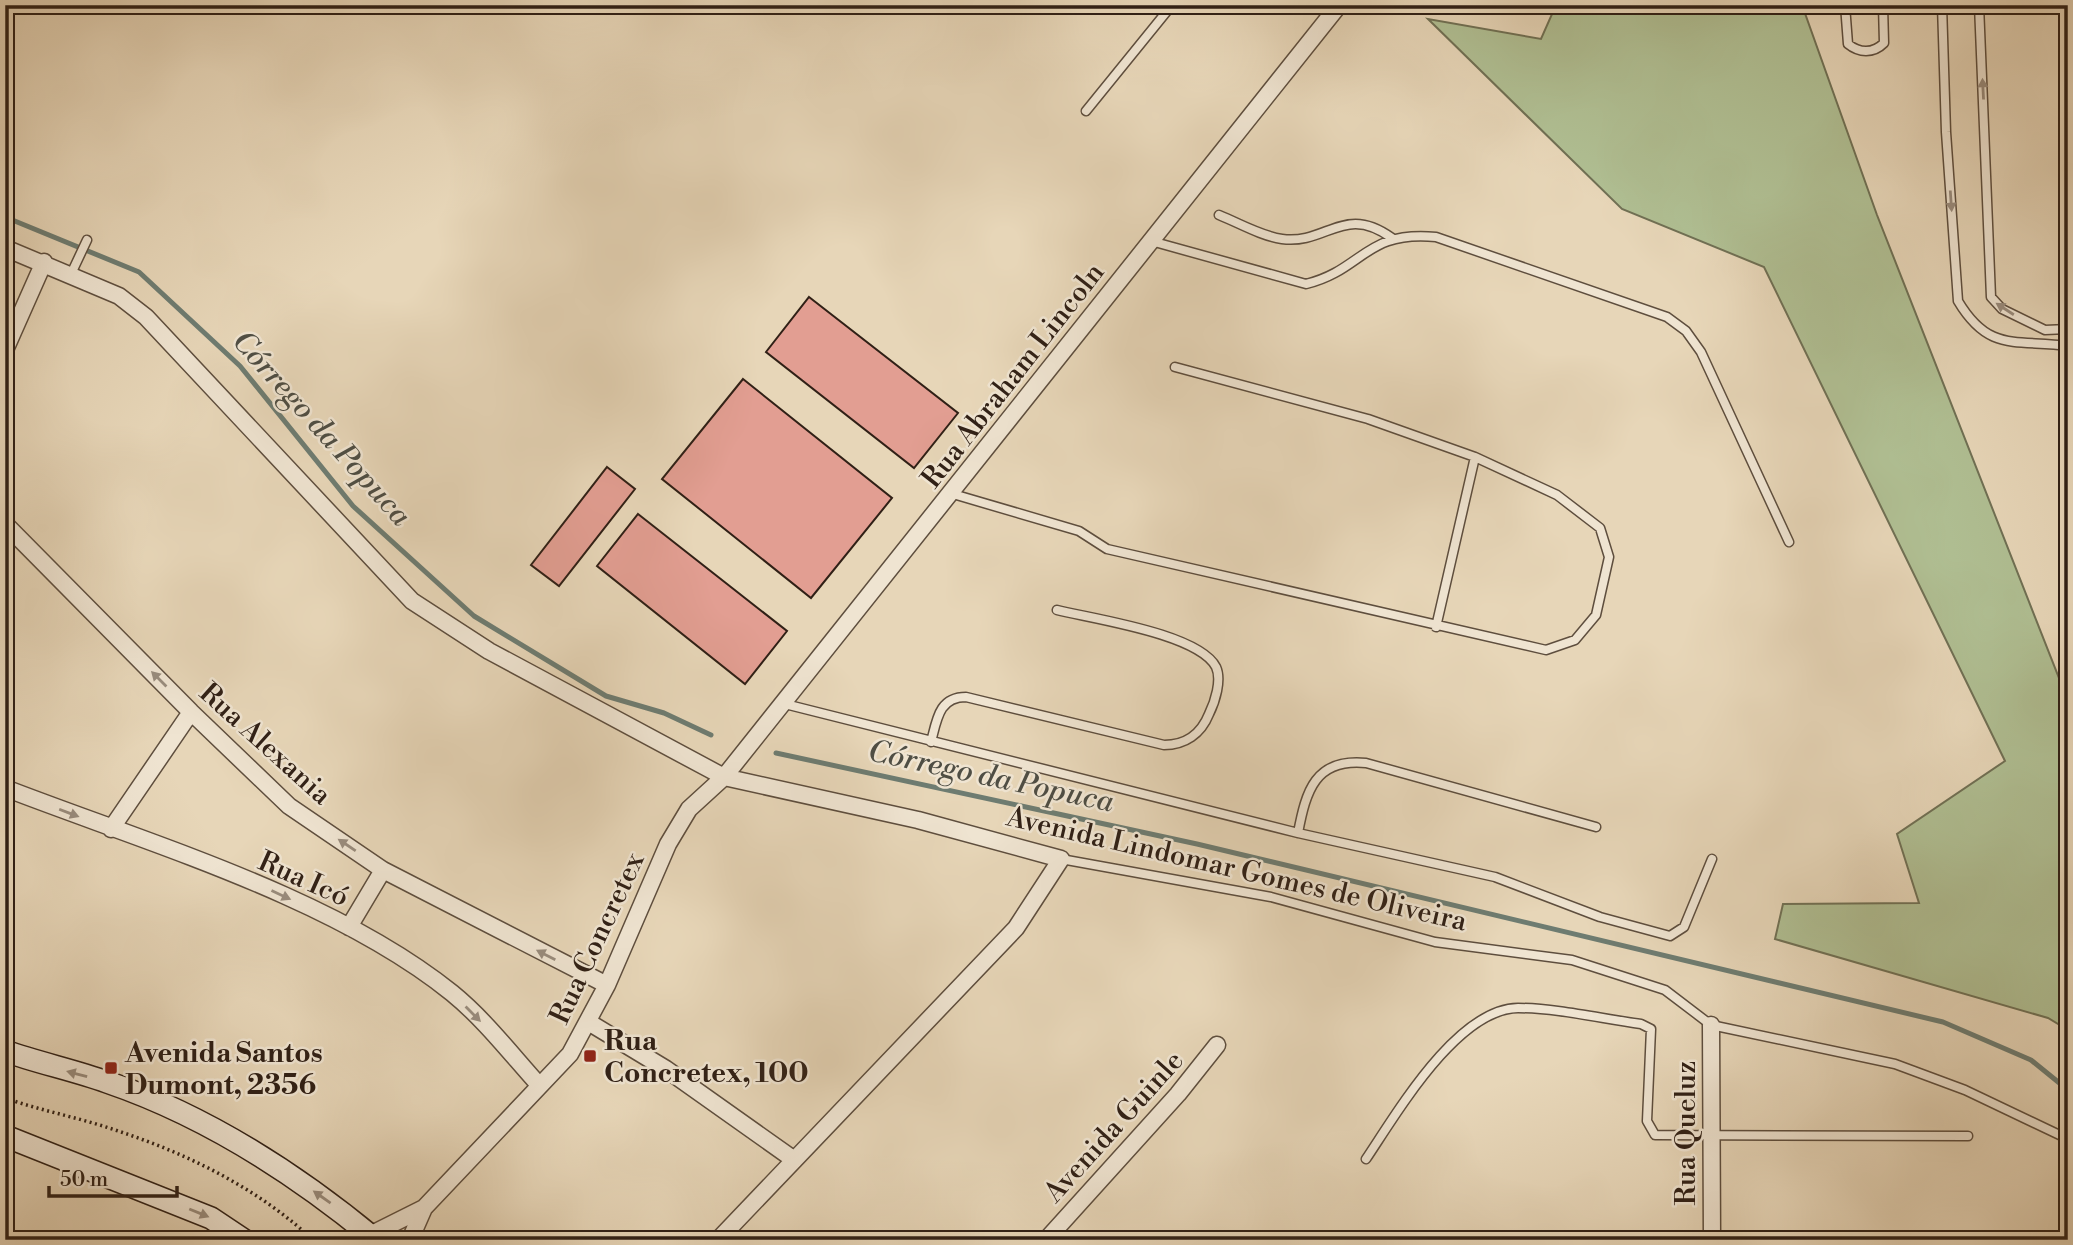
<svg xmlns="http://www.w3.org/2000/svg" width="2073" height="1245" viewBox="0 0 2073 1245" font-family="'Libre Bodoni',serif">
<style>
.green{fill:#b0bf93;stroke:#707054;stroke-width:2}
.lines{fill:none;stroke-linecap:round;stroke-linejoin:round}
.stream{stroke:#6e7c71;stroke-width:5}
.building{fill:#e29e92;stroke:#302016;stroke-width:2}
.lane-casing{stroke:#5e4e3e;stroke-width:11}
.street-casing{stroke:#5e4e3e;stroke-width:19}
.secondary-casing{stroke:#302016;stroke-width:24}
.path{stroke:#302016;stroke-width:3.5;stroke-dasharray:2 3.5;stroke-linecap:butt}
.lane{stroke:#efe4d1;stroke-width:8}
.street{stroke:#efe4d1;stroke-width:16}
.secondary{stroke:#efe4d1;stroke-width:21}
.oneway{fill:#998c7d}
.poi-dot{fill:#8f2418;stroke:#efe4d1;stroke-width:2.5}
.labels{text-anchor:middle;stroke-width:5;stroke-linejoin:round;paint-order:stroke}
.street-label{font-size:28px;fill:#302016;stroke:#efe4d1}
.poi-label{font-size:28px;font-weight:bold;fill:#302016;stroke:#efe4d1;text-anchor:start}
.water-label{font-size:30px;font-style:italic;fill:#4f4e44;stroke:#efe4d1}
</style>
<rect width="100%" height="100%" fill="#e7d6b8"/>
<filter id="stains"><feTurbulence type="fractalNoise" baseFrequency=".00286" numOctaves="4"/><feColorMatrix values="0 0 0 0 .2 0 0 0 0 .09 0 0 0 0 .02 0 0 0 .5 -.17"/></filter>
<radialGradient id="worn" r=".72"><stop offset=".6" stop-color="#630" stop-opacity="0"/><stop offset="1" stop-color="#630" stop-opacity=".3"/></radialGradient>
<path class="green" d="M1556 5H1802L1877 215 2068 701V1030L2048 1018 1775 939 1783 904 1919 903 1897 834 2005 761 1764 267 1622 209 1428 19 1541 39Z"/>
<g class="lines">
<path class="stream" d="M5 217 139 272 240 366 353 506 474 616 606 696 664 713 711 735
M776 753 1197 844 1943 1022 2031 1060 2068 1090"/>
</g>
<path class="building" d="M809 297 958 413 914 468 766 352Z
M743 379 892 498 811 598 662 479Z
M607 467 635 489 559 586 531 565Z
M638 514 787 631 745 684 597 566Z"/>
<g class="lines">
<g class="lane-casing">
<path id="lane" d="M1845 5 1848 44C1859 53 1873 54 1884 43L1883 5
M1942 5 1946 132 1958 301C1989 353 2016 339 2068 346
M1979 5 1991 297 2002 309 2045 330 2068 329
M1086 111 1172 5
M5 211 9 202
M1219 215C1239 223 1261 236 1282 239 1327 245 1344 203 1392 238
M1151 241 1306 284C1363 270 1365 230 1436 237L1667 317 1686 331 1701 352 1789 542
M71 274 87 240
M953 494 1079 531 1107 549 1546 650 1575 640 1596 615 1609 557 1600 528 1557 495 1475 457 1368 419 1175 367
M1436 627 1475 457
M781 703 1298 833 1495 877 1600 917 1670 936 1684 927 1712 859
M931 742C937 719 939 697 966 697L1164 745C1185 745 1201 734 1209 714 1215 702 1222 680 1216 667 1199 634 1094 619 1057 610
M1298 833C1306 791 1315 758 1366 763L1596 827
M1061 859 1271 897 1435 942 1572 960 1665 990 1711 1025 1895 1064 1965 1090 2068 1139
M1366 1159C1397 1113 1457 1009 1518 1008 1557 1008 1603 1019 1641 1024L1651 1029 1647 1121 1655 1135 1968 1136"/>
</g>
<g class="street-casing">
<path id="street" d="M5 248 119 296 146 317 412 601 489 651 724 777 918 820 1061 859 1016 928 718 1240
M5 350 44 262
M5 524 191 712 289 806 383 870 607 985
M5 788C147 843 333 897 452 993 484 1019 511 1054 539 1085
M111 829 191 712
M349 927 383 870
M590 1023 666 1069 793 1159
M1711 1025 1712 1240
M370 1235 424 1208 570 1054 607 985 668 844 689 809 724 777 1339 5
M410 1240 424 1208
M1046 1240 1178 1094 1217 1045"/>
</g>
<g class="secondary-casing">
<path id="secondary" d="M5 1051C39 1063 73 1070 107 1082 207 1116 295 1173 376 1240
M5 1136 211 1218 244 1240"/>
</g>
<path class="path" d="M5 1098C42 1111 81 1118 118 1131 188 1154 259 1189 313 1240"/>
<use href="#lane" class="lane"/>
<use href="#street" class="street"/>
<use href="#secondary" class="secondary"/>
</g>
<defs><path id="oneway-solid" d="M-6-.8H1V-3.2L6.5 0L1 3.2V.8H-6Z" transform="scale(1.75)"/></defs>
<g class="oneway">
<use href="#oneway-solid" transform="translate(1983 89) rotate(-93)"/>
<use href="#oneway-solid" transform="translate(1951 201) rotate(86)"/>
<use href="#oneway-solid" transform="translate(2005 309) rotate(-147)"/>
<use href="#oneway-solid" transform="translate(159 679) rotate(-135)"/>
<use href="#oneway-solid" transform="translate(69 813) rotate(21)"/>
<use href="#oneway-solid" transform="translate(347 845) rotate(-146)"/>
<use href="#oneway-solid" transform="translate(281 895) rotate(25)"/>
<use href="#oneway-solid" transform="translate(546 955) rotate(-153)"/>
<use href="#oneway-solid" transform="translate(473 1014) rotate(45)"/>
<use href="#oneway-solid" transform="translate(77 1074) rotate(-165)"/>
<use href="#oneway-solid" transform="translate(322 1197) rotate(-145)"/>
<use href="#oneway-solid" transform="translate(199 1213) rotate(22)"/>
</g>
<g class="poi-dot">
<rect x="583" y="1049" width="14" height="14" rx="3.5"/>
<rect x="104" y="1061" width="14" height="14" rx="3.5"/>
</g>
<g class="labels">
<g class="street-label">
<text transform="translate(1012 375) rotate(-52)" y="10">Rua Abraham Lincoln</text>
<text transform="translate(266 743) rotate(42)" y="10">Rua Alexania</text>
<text transform="translate(1237 868) rotate(13)" y="10">Avenida Lindomar Gomes de Oliveira</text>
<text transform="translate(304 878) rotate(24)" y="10">Rua Icó</text>
<text transform="translate(596 938) rotate(-65)" y="10">Rua Concretex</text>
<text transform="translate(1113 1126) rotate(-48)" y="10">Avenida Guinle</text>
<text transform="translate(1685 1133) rotate(-90)" y="10">Rua Queluz</text>
</g>
<g class="poi-label">
<text x="604" y="1050">Rua<tspan x="604" dy="32">Concretex, 100</tspan></text>
<text x="125" y="1062">Avenida Santos<tspan x="125" dy="32">Dumont, 2356</tspan></text>
</g>
<g class="water-label">
<text transform="translate(322 428) rotate(48)" y="10">Córrego da Popuca</text>
<text transform="translate(991 776) rotate(12)" y="10">Córrego da Popuca</text>
</g>
</g>
<rect width="2073" height="1245" fill="none" stroke="#e7d6b8" stroke-width="28"/>
<rect x="7" y="7" width="2059" height="1231" fill="none" stroke="#302016" stroke-width="3.5"/>
<rect x="14" y="14" width="2045" height="1217" fill="none" stroke="#302016" stroke-width="2"/>
<path d="M49 1186v10h128v-10" fill="none" stroke="#302016" stroke-width="3.5"/>
<text x="60" y="1186" font-size="21" fill="#302016" stroke="#efe4d1" stroke-width="5" paint-order="stroke">50 m</text>
<rect width="100%" height="100%" filter="url(#stains)"/>
<rect width="100%" height="100%" fill="url(#worn)"/>
</svg>
